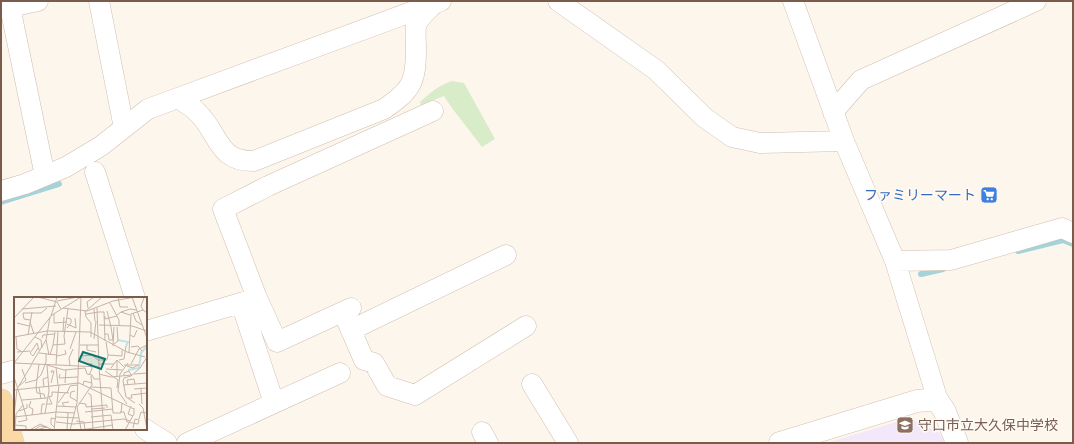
<svg xmlns="http://www.w3.org/2000/svg" width="1074" height="444" viewBox="0 0 1074 444" font-family="'Open Sans','Noto Sans JP',sans-serif">
<style>
.education{fill:#f3e8fa}
.green{fill:#d8ecc9}
.lines{fill:none;stroke-linecap:round;stroke-linejoin:round}
.stream{stroke:#a5d3da;stroke-width:6}
.street-casing{stroke:#d1beb0;stroke-width:21}
.secondary-casing{stroke:#d6c0b0;stroke-width:23}
.primary-casing{stroke:#dad1cd;stroke-width:23}
.street{stroke:#fff;stroke-width:20}
.secondary{stroke:#fff;stroke-width:22}
.primary{stroke:#fbd9a5;stroke-width:22}
.labels{text-anchor:middle;stroke-width:3;stroke-linejoin:round;paint-order:stroke}
.shop-label{font-size:14px;fill:#366cbe;stroke:#fffaf3;text-anchor:end}
.education-label{font-size:14px;fill:#785e54;stroke:#fffaf3;text-anchor:start}
.inset-river{fill:none;stroke:#bfe3e8;stroke-width:2}
.inset-road{fill:none;stroke:#c5b3a7;stroke-width:1}
.view{fill:#0f766e;fill-opacity:0.15;stroke:#0f766e;stroke-width:2}
.inset-edge{fill:none;stroke:#7a5c4d;stroke-width:2}
</style>
<rect width="100%" height="100%" fill="#fdf6ec"/>
<path class="education" d="M909 418 940 433 945 443H827Z"/>
<path class="green" d="M452 81 464 83 495 139 482 147 452 108 444 96 421 105 420 102C430 93 439 85 452 81Z"/>
<g class="lines">
<path class="stream" d="M1 202 59 184
M1018 251 1063 240 1073 244
M921 274 943 269"/>
<g class="street-casing">
<path id="street" d="M38 1 10 7 45 176
M99 1 124 128
M558 1 656 70 705 118 732 137 760 143 844 141
M793 1 844 141 895 261 938 401
M178 98C185 103 193 107 198 113 219 133 217 162 254 161L384 109C412 90 416 82 416 48 416 41 415 33 416 26 418 18 427 11 433 5
M833 112 861 80 1036 1
M95 172 135 298
M1 191 25 184 66 167 101 146 148 109 441 1
M895 261 951 260 1062 228 1073 233
M257 298 223 209 268 186 433 111
M241 303 274 403
M343 312 364 360 374 363 387 386 415 395 526 326
M351 330 506 255
M146 331 257 298 277 342 351 308
M1 374 15 370
M532 384 568 443
M145 429 167 443
M482 432 488 443
M187 443 340 373"/>
</g>
<g class="secondary-casing">
<path id="secondary" d="M780 443 917 401 928 400 938 401 945 412 957 443"/>
</g>
<g class="primary-casing">
<path id="primary" d="M1 400 13 443"/>
</g>
<use href="#street" class="street"/>
<use href="#secondary" class="secondary"/>
<use href="#primary" class="primary"/>
</g>
<defs>
<g id="supermarket-square" transform="scale(0.9)"><rect x="-9" y="-9" width="18" height="18" rx="4" fill="#3f7fe0" stroke="#fffaf3"/><path d="M-6-5.5h2.5l.6 2H6L4.5 2H-2.5L-4.4-4H-6ZM-1.5 3.2a1.3 1.3 0 1 0 .1 0ZM3 3.2a1.3 1.3 0 1 0 .1 0Z" fill="#fff"/></g>
<g id="school-square" transform="scale(0.9)"><rect x="-9" y="-9" width="18" height="18" rx="4" fill="#8d6e63" stroke="#fffaf3"/><path d="M0-5L7-2L0 1L-7-2ZM-4 1L0 2.5L4 1V4Q0 6-4 4Z" fill="#fff"/></g>
</defs>
<g fill-rule="evenodd">
<use href="#supermarket-square" x="989" y="195"/>
<use href="#school-square" x="905" y="425"/>
</g>
<g class="labels">
<g class="shop-label">
<text x="976" y="200">ファミリーマート</text>
</g>
<g class="education-label">
<text x="918" y="430">守口市立大久保中学校</text>
</g>
</g>
<g transform="translate(14 297)">
<rect width="133" height="133" fill="#fdf6ec"/>
<path class="inset-river" d="M104 43 114 45 112 49M114 73 125 71 127 56 133 49"/>
<path class="inset-road" d="M24 0 43 5 47 12M104 0 106 10H114M118 0 133 41M43 4 64 0M96 6 105 23V29M49 11 73 14 99 4 121 0M74 11 73 5 80 0M83 11 85 70M8 12 42 9M80 12 81 24M129 13 127 9 130 1M71 14 72 20 77 26V40M72 14 88 0M93 14 97 30M85 15H90L91 44M107 15 116 12 123 13M9 16H27L33 11M9 16 10 22 16 23M119 16 122 24 128 28M40 17V26L53 25M72 17 85 15M103 18 107 15 116 18M37 19 43 0M91 19V22L103 19M0 21 20 0M16 25 20 37M3 26 15 29M53 27 62 31 61 21M85 28 118 29 133 34M97 30 99 43M53 31 57 26V22L53 21M49 34 50 20M91 37H94L95 43H99M14 38 18 15M116 38 120 40 123 33M0 40 33 34 76 35 113 55 131 60M2 40 3 52 7 54M21 40 27 43 28 51M28 41 29 38 41 37M80 42 82 24M32 43 35 58M92 45 94 58 108 59V53M100 47 104 44 103 30M39 48 41 35M66 48H85M73 48V53L82 55M99 49 100 30M117 50 124 49 128 54M24 51 19 59 16 56 23 46 25 53M56 52 62 35M3 55 16 54M25 56 43 58M115 56 117 17 129 13 133 16M36 58 39 48 51 47 50 39 54 12M43 59 52 57 51 53M66 59 78 58 85 64M85 63H93L94 58M105 63 110 62 112 49M0 66 38 18 67 0M0 66 65 69M18 66 32 43 36 20M85 67H100M117 67 125 52 133 48M33 68 50 73 71 71 73 77 78 78 80 82H86M42 68 44 34M110 68H125M56 69 55 61 59 52M65 69 85 70 90 133M113 69 119 71 124 68M42 70 44 88M97 71 103 63 110 70M92 72 108 73M91 74 104 83 103 91M46 77 45 81 64 80M85 77 97 80 118 78M120 77 133 76M75 78 78 72 77 66M103 79V63M110 79V76L115 74 117 78M0 80 9 108M11 86 22 83 27 78 32 65V57M37 86 40 74H37L38 76M51 86 52 73M69 88 70 84 78 86M109 88 133 86M114 88 113 83 120 82 121 87M5 89 12 83 8 72M22 90 25 67M22 90 23 96 30 97 31 101M25 90 27 102M30 90 29 82 34 80M77 90 97 91 99 116H107L108 106M120 92 133 91M127 92 128 107M0 93 65 86 120 112M61 94 57 95 56 100 63 104M53 96 56 89 63 88M74 96 77 98 79 133M34 100 38 99V95L55 96M114 101H118L117 98 133 96M8 103 33 101M17 104 15 110 19 112 18 118M44 106 52 95M65 106 72 107V110L93 108V111M121 106 112 100 109 84 110 81 117 79 126 71 133 60M33 107H38L35 100M113 107 104 94 106 77 114 66M125 107 129 111 133 132M42 109 62 110M117 109 114 117 119 119M51 110 48 106 55 105M63 110 78 88 77 79M63 110 67 132M77 112 91 111M5 114 13 111V107M71 115 99 112M106 115H110L113 125 124 127M31 116 35 94 33 68M27 117 28 107H31M0 119 3 92 18 67M0 120 43 115 61 116M42 120 65 121M77 120 97 118 99 133M125 122 127 115 133 116M62 124 70 125 71 133M42 125 59 127 110 122 116 124M0 128 12 129V133M41 131 37 127V121L42 122M119 131 121 122 125 123 124 127M1 133 2 117 9 108 13 123 4 125M16 133 26 127 39 133M20 133 26 129 33 130 22 133M40 133 45 88M53 133 54 116M56 133 63 106 67 0M67 133 99 128M111 133 120 117V111"/>
<path class="view" d="M69 55 91 62 87 72 65 64Z"/>
<rect width="133" height="133" class="inset-edge"/>
</g>
<rect width="1074" height="444" fill="none" stroke="#7a5c4d" stroke-width="4"/>
</svg>
